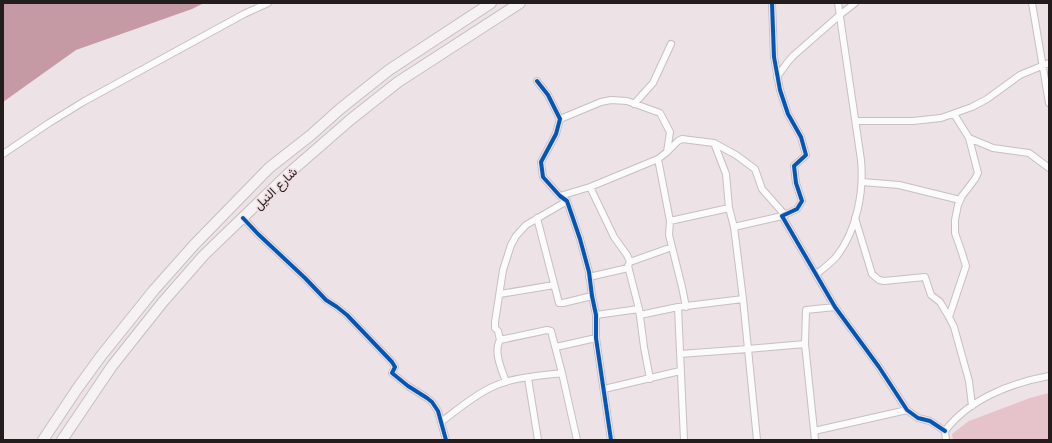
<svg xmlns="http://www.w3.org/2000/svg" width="1052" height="443" viewBox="0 0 1052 443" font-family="'Noto Sans',Vazirmatn,sans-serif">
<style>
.green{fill:#e6c2ca}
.water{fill:#c69aa5}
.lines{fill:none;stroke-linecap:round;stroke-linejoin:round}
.minor-casing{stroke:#c7bfc1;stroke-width:8}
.primary-casing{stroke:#c4bfc0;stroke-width:12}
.minor{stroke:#fcfbfb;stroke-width:6}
.primary{stroke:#f6f2f3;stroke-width:10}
.cycleway-casing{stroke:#f1dee2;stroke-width:6}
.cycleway{stroke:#0057b8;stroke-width:4}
.labels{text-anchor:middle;stroke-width:3.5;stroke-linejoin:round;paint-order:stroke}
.street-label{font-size:13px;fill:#241d1e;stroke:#f1dee2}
</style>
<rect width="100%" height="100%" fill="#ede2e5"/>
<path class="green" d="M1049 393V440H953L952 434 969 421 1030 398Z"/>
<path class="water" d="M3 3H204L192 9 76 50 3 102Z"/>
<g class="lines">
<g class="minor-casing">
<path id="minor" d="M772 3 774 57 780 90 788 114 801 137 806 155 794 166 796 183 802 201 797 209 782 216 835 307 879 367 907 410 918 418 930 421 945 431
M1032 3 1049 103
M777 77 787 63 793 56 841 14 855 3
M537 81 548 95 560 119 556 134 541 162 543 177 560 196 567 201 580 239 589 272 592 296 596 315V338L611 440
M634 104 653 83 671 44
M560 119 601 102 611 100 627 101 660 113 670 132 667 152
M856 121H913L941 118 972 107 987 99 1020 75 1049 63
M969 138 993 148 1029 153 1049 168
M714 143 726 174 729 208 734 227 743 299 748 349 805 344 815 440
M3 154 49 123 83 102 244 14 268 3
M658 159 670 221 669 235 682 287 686 307
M862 182 899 185 960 200
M590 187 614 237 627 255 630 262
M560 196 590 187 658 159 667 152 678 141 682 139 714 143 736 155 755 169 762 189 785 215
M243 218 258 234 305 278 326 300 337 307 347 315 392 362 395 367 392 373 408 386 427 398 432 402 438 411 446 440
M537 218 559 303H563L592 296
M855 218 872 274 879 280 884 281 925 277 931 295 940 302 949 317 954 327 969 381 972 406
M670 221 729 208
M734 227 782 216
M816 275C822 269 830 264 836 257 857 231 864 191 861 160L838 3
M589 277 628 268
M500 294 554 285
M678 307 684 440
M596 315 639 309
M640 315 678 307 743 299
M949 317 966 266 961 250 955 233V220L958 205 962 196 975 179 978 173 969 138 954 114
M500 340 547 330 551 331 562 373
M805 344 806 310 835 307
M556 347 596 338
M680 354 748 349 757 440
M528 378 538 440
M650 379 644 347 639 309 628 266 630 262 672 247
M506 382C502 370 493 352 500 340L498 331 495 328V322L503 270 511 245 516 236 526 225 567 201
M604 389 680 371
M441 422C457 410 472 397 490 388 512 377 538 376 562 373L577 440
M814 431 907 410
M946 440 945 431C969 399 1011 383 1049 376"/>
</g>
<g class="primary-casing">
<path id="primary" d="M43 440 77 389 101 356 154 290 194 245 269 168 311 135 340 109 389 70 491 3
M62 440 112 366 162 303 204 255 288 174 350 120 398 82 520 3"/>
</g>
<use href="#minor" class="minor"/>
<use href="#primary" class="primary"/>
<g class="cycleway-casing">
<path id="cycleway" d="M772 3 774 57 780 90 788 114 801 137 806 155 794 166 796 183 802 201 797 209 782 216 835 307 879 367 907 410 918 418 930 421 945 431
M537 81 548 95 560 119 556 134 541 162 543 177 560 196 567 201 580 239 589 272 592 296 596 315V338L611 440
M243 218 258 234 305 278 326 300 337 307 347 315 392 362 395 367 392 373 408 386 427 398 432 402 438 411 446 440"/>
</g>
<use href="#cycleway" class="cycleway"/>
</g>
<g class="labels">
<g class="street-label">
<text transform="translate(275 188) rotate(-44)" y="5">شارع النيل</text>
</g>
</g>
<rect width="1052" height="443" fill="none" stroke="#241d1e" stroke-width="8"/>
</svg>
